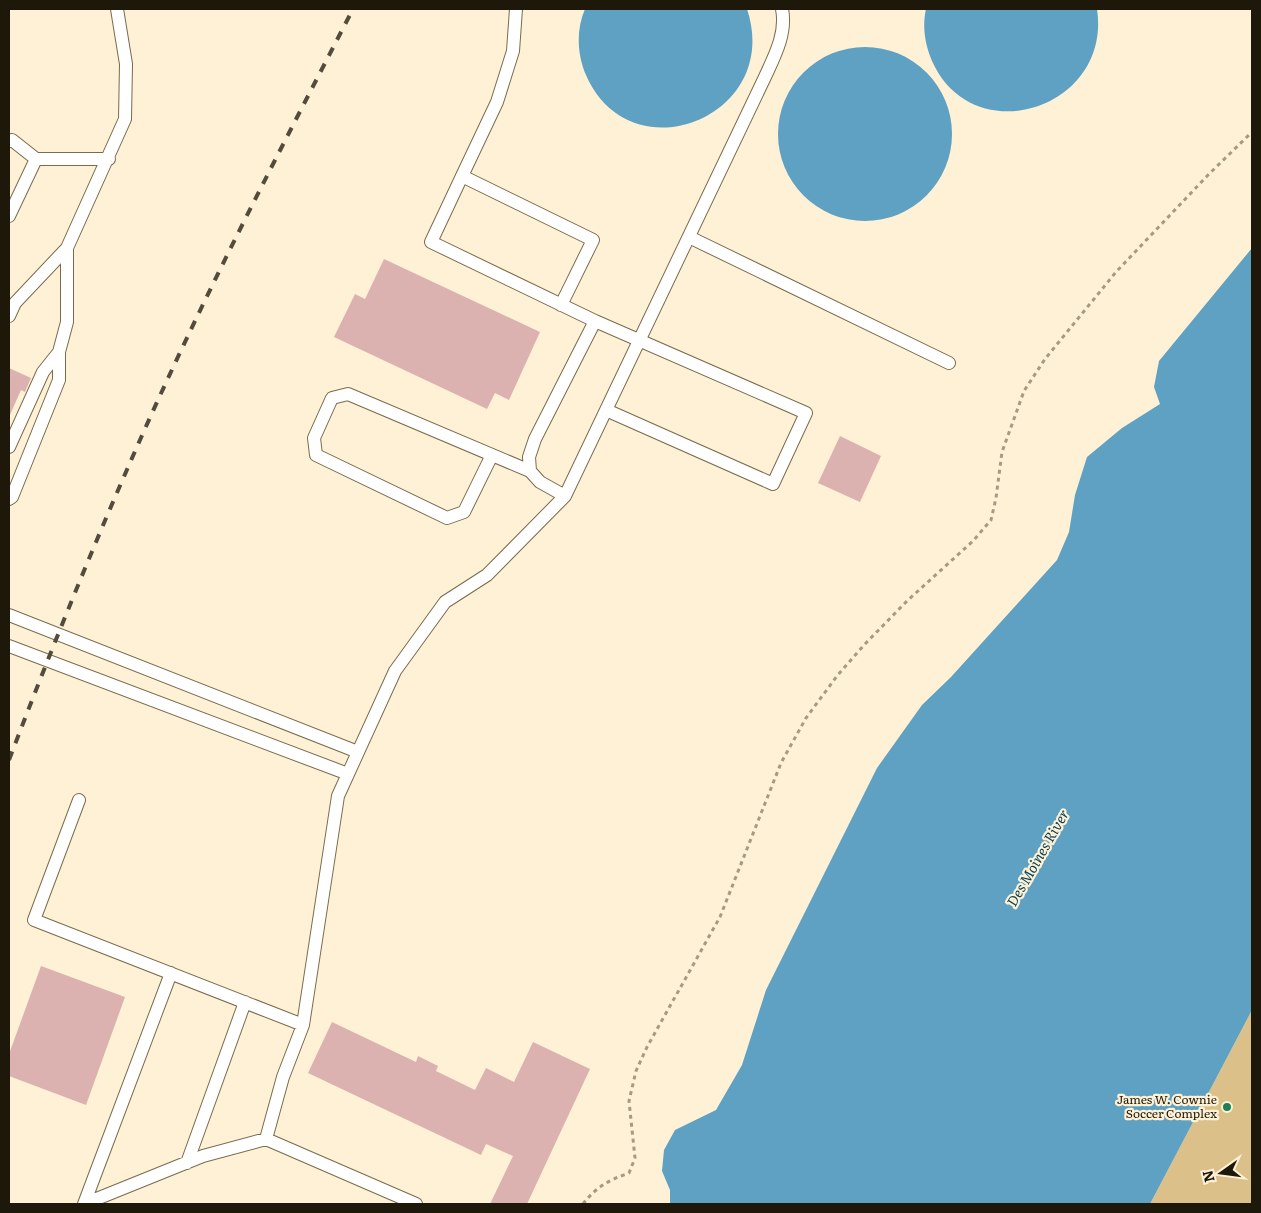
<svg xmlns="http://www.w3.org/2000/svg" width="1261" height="1213" viewBox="0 0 1261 1213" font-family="Literata,serif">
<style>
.green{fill:#dbc089}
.water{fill:#5ea1c2}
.building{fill:#dbb2af}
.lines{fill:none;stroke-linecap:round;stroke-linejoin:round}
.lane-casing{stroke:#796b4c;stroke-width:14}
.path{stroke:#a59b85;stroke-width:3;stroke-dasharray:4 4;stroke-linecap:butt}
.lane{stroke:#fff;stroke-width:12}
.rail{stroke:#534b3b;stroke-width:4;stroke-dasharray:9 9;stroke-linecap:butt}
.poi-dot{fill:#1c8059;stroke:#fef1d5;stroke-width:2}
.labels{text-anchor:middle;stroke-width:4.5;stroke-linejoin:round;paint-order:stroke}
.poi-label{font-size:12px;fill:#1e180b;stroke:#fef1d5;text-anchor:end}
.water-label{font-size:14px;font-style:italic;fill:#074159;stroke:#fef1d5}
</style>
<rect width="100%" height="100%" fill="#fef1d5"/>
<path class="green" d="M1252 1010V1204H1150Z"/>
<path class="water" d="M585 9H747C783 117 630 177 586 75 577 54 576 30 585 9Z
M926 9H1097C1112 109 973 153 932 61 925 44 922 27 926 9Z
M778 134a87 87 0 1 1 174 0a87 87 0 1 1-174 0Z
M1252 248V1010L1150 1204H670V1190L662 1171 664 1150 675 1130 716 1110 742 1065 766 990 877 768 922 705 951 677 1057 560 1069 532 1075 495 1087 457 1122 428 1160 404 1154 387 1159 361Z"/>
<path class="building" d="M384 259 540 332 509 400 495 393 487 409 334 337 355 294 365 299Z
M9 368 31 378 25 392 21 390 9 417Z
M840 436 881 456 860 502 818 483Z
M41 966 125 997 86 1105 9 1076V1054Z
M332 1022 416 1062 418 1056 438 1066 436 1071 475 1090 486 1068 514 1082 533 1042 590 1069 527 1204H490L513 1156 486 1144 481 1155 308 1073Z"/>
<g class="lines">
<g class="lane-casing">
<path id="lane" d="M9 141 12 140 36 159H109
M462 176 497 102 513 51 516 9
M9 216 36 159
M689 237 949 363
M67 248 125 119 126 64 117 9
M561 305 593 240 462 176 431 242 595 321 806 413 773 484 606 410
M9 316 15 303 67 248V322L59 352V380L12 497 9 499
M9 447 43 372 59 352
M492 455 464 512 447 518 316 455 314 438 332 398 348 394 530 471
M565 496 540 482 530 471 529 457 535 439 595 321
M9 615 358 752
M9 646 348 774
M79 800 34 920 303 1025
M266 1139 283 1077 303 1025 338 796 395 671 445 602 487 575 565 496 764 79C774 57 787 34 782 9
M187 1163 245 1002
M84 1204 203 1156 266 1139 416 1204
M84 1204 171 973"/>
</g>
<path class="path" d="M583 1204C596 1187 609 1180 629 1173L635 1158 629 1101 636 1071 647 1047 720 917 781 763 806 718 837 676 864 645 907 601 973 541 991 520 996 498 1002 452 1024 391 1045 359 1116 272 1209 174 1252 132"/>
<use href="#lane" class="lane"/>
<path class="rail" d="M9 760C49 655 91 551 136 449 202 299 278 154 353 9"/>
</g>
<circle class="poi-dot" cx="1227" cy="1107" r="5"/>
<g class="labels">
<g class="poi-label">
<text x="1217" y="1104">James W. Cownie<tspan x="1217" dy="14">Soccer Complex</tspan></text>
</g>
<g class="water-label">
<text transform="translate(1038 858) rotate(-60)" y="5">Des Moines River</text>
</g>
</g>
<rect width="1261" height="1213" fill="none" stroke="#1e180b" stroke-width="20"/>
<g transform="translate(1221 1173) rotate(256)" stroke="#fef1d5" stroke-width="4" paint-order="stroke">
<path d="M0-4L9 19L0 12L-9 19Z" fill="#1e180b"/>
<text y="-8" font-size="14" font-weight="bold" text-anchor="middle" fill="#1e180b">N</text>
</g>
</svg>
